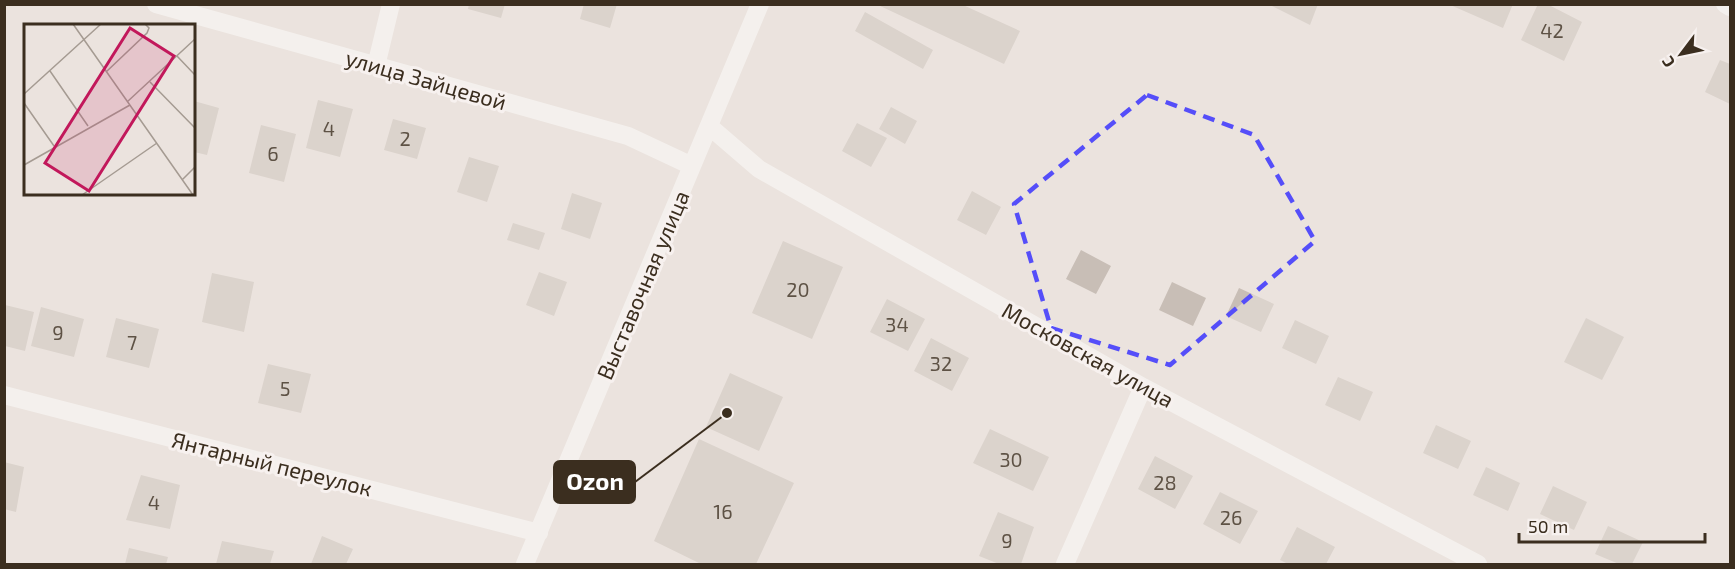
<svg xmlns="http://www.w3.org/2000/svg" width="1735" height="569" viewBox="0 0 1735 569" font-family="'Exo 2',sans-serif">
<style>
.building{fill:#c8beb6}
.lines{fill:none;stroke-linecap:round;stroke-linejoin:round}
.minor{stroke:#fff;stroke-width:18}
.marked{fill:none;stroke:#554ef9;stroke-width:4.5;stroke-dasharray:12 8;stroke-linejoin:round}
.labels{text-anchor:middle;stroke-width:6;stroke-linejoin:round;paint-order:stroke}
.number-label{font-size:20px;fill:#5e5245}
.street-label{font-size:22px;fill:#3b2e1f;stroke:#f7f1ef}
.inset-road{fill:none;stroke:#a59b92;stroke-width:1.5}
.view{fill:#c2185b;fill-opacity:0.15;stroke:#c2185b;stroke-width:3}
.inset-edge{fill:none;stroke:#3b2e1f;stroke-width:3}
.leader{fill:none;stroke:#3b2e1f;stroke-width:2}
.callout-dot{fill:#3b2e1f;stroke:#f7f1ef;stroke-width:2}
.callout{fill:#3b2e1f;stroke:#3b2e1f;stroke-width:2}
.callout-label{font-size:24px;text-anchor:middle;font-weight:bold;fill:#fff}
</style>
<rect width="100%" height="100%" fill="#ebe3de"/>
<path class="building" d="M469 4H505L501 18 468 9Z
M584 4H617L610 28 580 19Z
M1268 4H1318L1310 25Z
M1448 4H1513L1503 28Z
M1538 4H1547L1582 22 1564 61 1521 40Z
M878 5H963L1020 31 1004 64Z
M865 12 933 50 923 69 855 31Z
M1720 60 1730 64V104L1705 92Z
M318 100 353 109 340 157 306 148Z
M194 101 219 108 207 155 194 152Z
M891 107 917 121 905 144 879 129Z
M393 119 426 128 417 159 384 150Z
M857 123 887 138 871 167 842 151Z
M261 125 296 134 284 182 249 173Z
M469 157 499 166 487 202 457 192Z
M972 191 1001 207 986 235 957 220Z
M572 193 602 203 590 239 561 229Z
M513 223 545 233 539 250 507 240Z
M783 241 843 267 812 339 752 313Z
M1081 250 1111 266 1096 294 1066 279Z
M539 272 567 282 554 316 526 305Z
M212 273 254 282 244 332 202 322Z
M1172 282 1206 298 1193 326 1159 310Z
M1239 288 1274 304 1261 332 1226 316Z
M887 299 925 319 908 351 870 332Z
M5 305 34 312 25 351 5 346Z
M41 307 84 319 74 357 31 346Z
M116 318 159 329 149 368 106 357Z
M1586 318 1624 337 1602 380 1564 362Z
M1295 320 1329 336 1316 364 1282 348Z
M931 338 969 358 952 391 914 371Z
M268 364 311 374 301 413 258 403Z
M730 373 783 397 759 451 706 427Z
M1338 377 1373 392 1360 421 1325 405Z
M1436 425 1471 441 1458 469 1423 453Z
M990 429 1049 457 1033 491 973 463Z
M699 439 794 483 756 564H701L654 541Z
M1155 456 1193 476 1175 509 1138 489Z
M4 462 24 467 16 512 4 509Z
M1486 467 1520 483 1508 511 1473 495Z
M141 475 180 485 170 529 126 520Z
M1553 486 1587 502 1574 530 1540 514Z
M1220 492 1258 511 1240 544 1203 524Z
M998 512 1034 527 1021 564H999L979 556Z
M1608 526 1643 542 1632 564H1619L1595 554Z
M1297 527 1335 547 1326 564H1288L1280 560Z
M322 536 353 549 346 564H311Z
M222 541 274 551 270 564H216Z
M129 548 168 557 166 564H125Z"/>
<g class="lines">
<path class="minor" d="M156 4 628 136 692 166
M1725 4 1730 7
M376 66 391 4
M709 126 759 169 1143 387 1478 564
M4 395 539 533
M525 564 760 4
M1065 564 1143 387"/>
</g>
<path d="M0 0H1735V569H0ZM1147 95 1254 135 1315 241 1170 365 1051 328 1014 204Z" fill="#ebe3de" fill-opacity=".55" fill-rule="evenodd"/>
<path class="marked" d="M1147 95 1254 135 1315 241 1170 365 1051 328 1014 204Z"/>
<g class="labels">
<g class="number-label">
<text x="1552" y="38">42</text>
<text x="329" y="136">4</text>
<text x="405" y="146">2</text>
<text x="273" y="161">6</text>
<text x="798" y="297">20</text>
<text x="897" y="332">34</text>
<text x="58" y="340">9</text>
<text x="132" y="350">7</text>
<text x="941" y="371">32</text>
<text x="285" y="396">5</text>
<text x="1011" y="467">30</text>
<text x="1165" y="490">28</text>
<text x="154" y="510">4</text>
<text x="723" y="519">16</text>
<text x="1231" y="525">26</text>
<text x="1007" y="548">9</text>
</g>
<g class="street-label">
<text transform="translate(426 80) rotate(16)" y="8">улица Зайцевой</text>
<text transform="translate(643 285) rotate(-67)" y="8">Выставочная улица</text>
<text transform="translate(1088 355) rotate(29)" y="8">Московская улица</text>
<text transform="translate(272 464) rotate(14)" y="8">Янтарный переулок</text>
</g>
</g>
<g transform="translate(24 24)">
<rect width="171" height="171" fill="#ebe3de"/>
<path class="inset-road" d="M49 0 169 171M153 32 171 51M26 47 64 102M82 48 123 9 125 4 121 0M126 58 171 104M0 70 77 0M103 78 171 15M0 79 30 122M0 141 106 81M158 156 171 143M58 171 133 119"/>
<path class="view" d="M106 4 150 32 65 167 21 139Z"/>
<rect width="171" height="171" class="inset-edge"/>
</g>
<path class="leader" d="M727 413L635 482"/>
<circle class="callout-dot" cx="727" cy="413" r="6"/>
<rect class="callout" x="554" y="461" width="81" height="42" rx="6"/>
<g class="callout-label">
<text x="595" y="490">Ozon</text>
</g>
<rect width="1735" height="569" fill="none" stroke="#3b2e1f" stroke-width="12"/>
<g transform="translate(1681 54) rotate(238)" stroke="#f7f1ef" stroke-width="4.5" paint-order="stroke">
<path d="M0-4.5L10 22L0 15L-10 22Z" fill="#3b2e1f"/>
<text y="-9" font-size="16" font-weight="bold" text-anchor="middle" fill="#3b2e1f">С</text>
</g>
<path d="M1519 533v9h186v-9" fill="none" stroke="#3b2e1f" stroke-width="3"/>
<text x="1528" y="533" font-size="18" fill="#3b2e1f" stroke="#f7f1ef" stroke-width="4.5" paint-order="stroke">50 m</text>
</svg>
